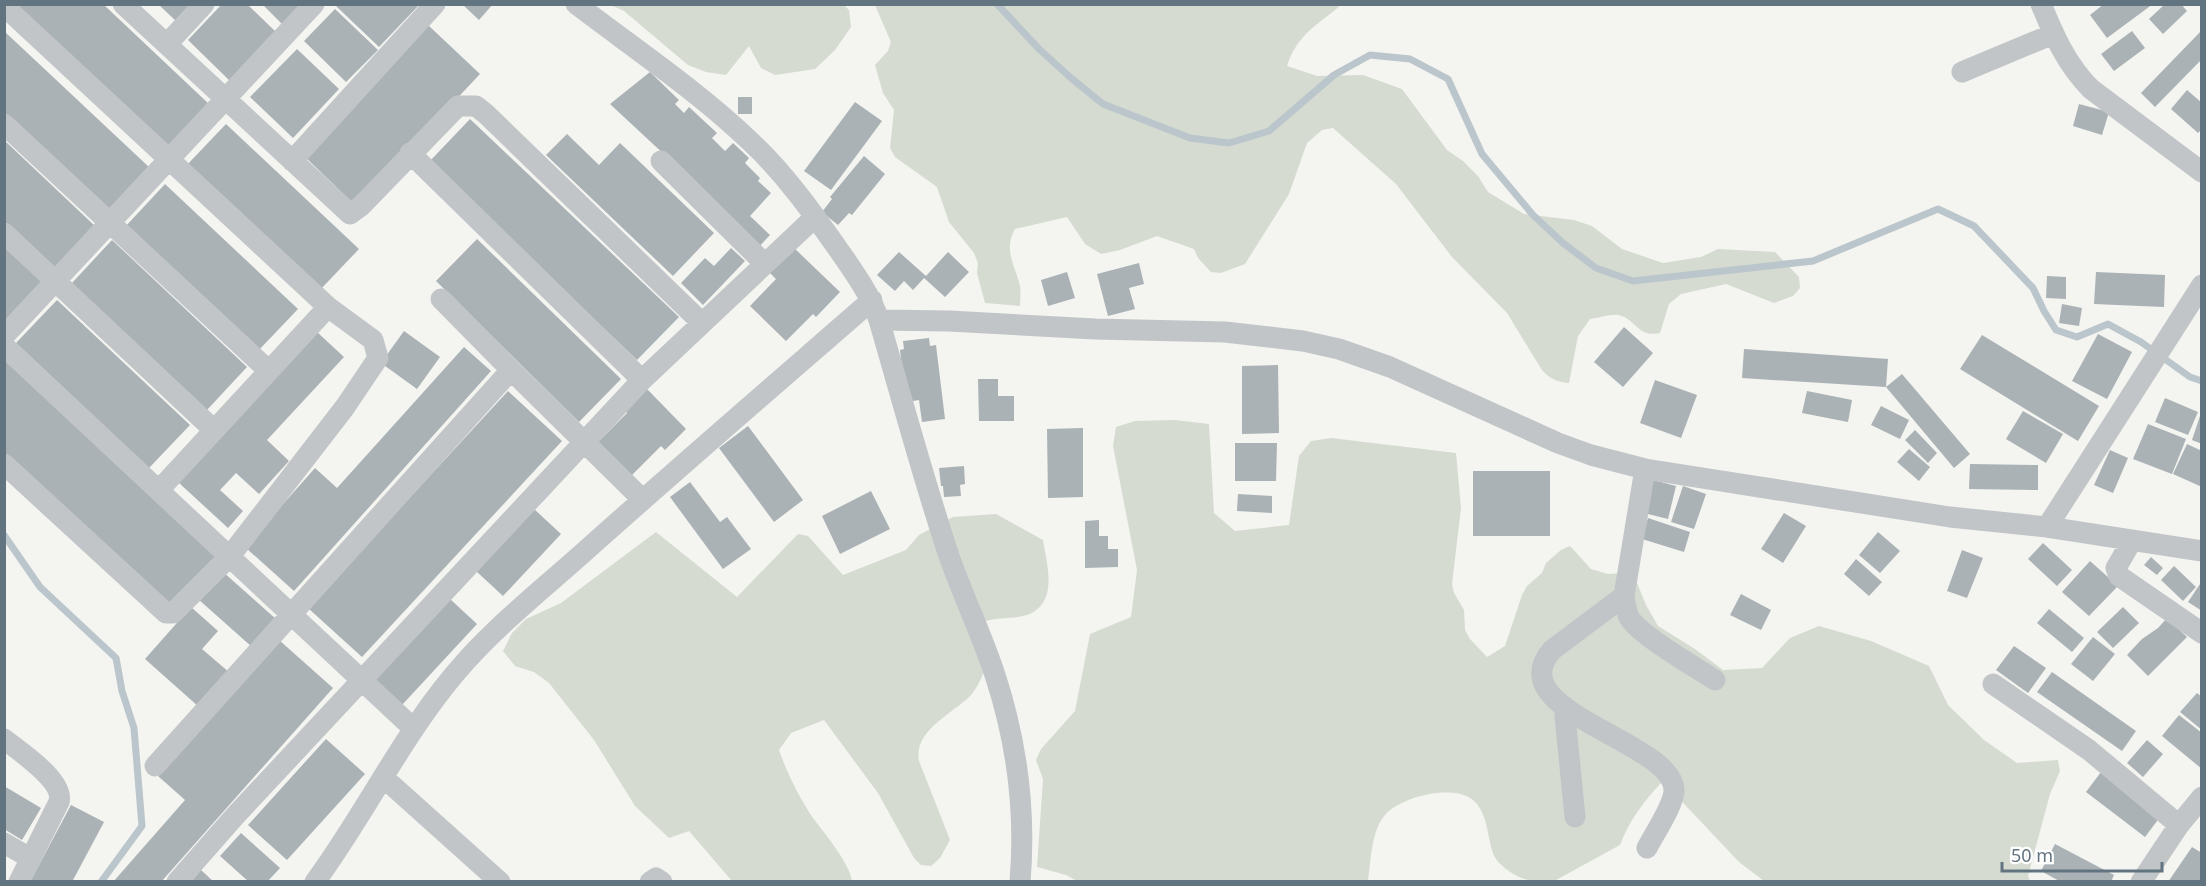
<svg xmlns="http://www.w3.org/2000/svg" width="2206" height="886" viewBox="0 0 2206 886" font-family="'Noto Sans',sans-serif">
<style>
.green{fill:#d5dbd1}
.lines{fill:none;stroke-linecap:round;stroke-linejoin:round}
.stream{stroke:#bac6cb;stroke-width:7}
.building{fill:#aab2b6}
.minor{stroke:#c1c5c8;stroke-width:21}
</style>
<rect width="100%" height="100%" fill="#f4f4f0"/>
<path class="green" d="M611 5H844L849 10 851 27 835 50 815 69 775 75 761 68 749 46 726 75 706 72 688 65 624 11Z
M875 5H1341C1317 26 1298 33 1287 66L1317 76 1363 75 1402 89 1447 150 1463 161 1478 176 1488 192 1524 214 1574 220 1592 226 1622 249 1663 263 1701 257 1718 249 1775 252 1799 277 1800 288 1793 296 1774 303 1726 284 1681 294 1669 304 1660 333C1637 338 1637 319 1618 315 1611 314 1598 318 1590 319L1578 336 1569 383C1557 382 1550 379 1542 370L1507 313 1452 257 1396 184 1333 128 1322 130 1307 143 1289 194 1245 264 1221 273 1211 272 1198 258 1194 249 1157 236 1120 250 1101 254 1085 244 1067 217 1015 229C1003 250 1015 265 1020 286 1021 293 1020 300 1020 306L985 303 977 273 978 263 974 253 949 222 937 187 895 157 890 148 894 110 883 93 875 65 888 51 891 42Z
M1175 420 1209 424 1214 513 1235 531 1289 525 1299 456 1311 441 1331 438 1456 453 1461 508 1452 584 1454 593 1464 610 1465 630 1470 639 1487 657 1505 646 1522 595 1527 586 1542 573 1546 563 1561 550 1570 546 1591 569 1608 574 1626 573 1637 583 1646 605 1658 626 1695 649 1723 670 1762 668 1790 638 1819 626 1871 641 1929 666 1948 705 1984 740 2017 763 2058 760 2060 771 2050 794 2028 876 2030 881H1764L1739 862 1671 790 1661 783C1644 801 1629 821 1620 845L1556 880C1549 881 1540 883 1533 881 1520 880 1497 866 1493 853 1487 836 1488 814 1474 801 1456 783 1401 796 1385 815 1371 831 1371 861 1368 881L1079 882 1066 875 1037 867 1043 779 1036 760 1041 749 1075 711 1090 634 1131 617 1137 570 1113 446 1116 427 1135 421Z
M996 514 1043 540C1047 565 1059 603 1027 615 1014 619 999 617 986 621 986 634 989 661 984 672 981 679 976 690 970 696 952 714 913 731 919 761L950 840 940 858 931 866 921 865 914 858 878 793 824 720 791 733 779 750C787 773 799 797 813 818 825 834 849 862 852 881H732L689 831 669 838 635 806 594 740 549 683 534 672 515 666 503 651 512 633 526 619 561 603 656 532 737 597 798 534 808 536 843 575 906 550 919 535 953 517Z"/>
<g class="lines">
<path class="stream" d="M997 4 1039 49 1071 78 1103 104 1190 138 1229 143 1269 131 1334 75 1370 55 1410 59 1448 79 1482 154 1533 215 1563 243 1596 268 1633 281 1813 261 1938 209 1974 226 2033 288 2044 311 2056 330 2077 337 2108 324 2141 342 2190 377 2202 381
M4 535 40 587 116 658 122 691 134 728 142 826 101 882"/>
</g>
<path class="building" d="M16 4H103L210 105 170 149Z
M158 4H191L176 21Z
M222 4H247L277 33 230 81 188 40Z
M262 4H305L284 26Z
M338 4H420L379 47 336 6Z
M462 4H493L479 20Z
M2104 4H2153L2107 38 2090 15Z
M2165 4H2181L2187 11 2163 34 2149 19Z
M335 9 378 50 346 82 304 41Z
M428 25 480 74 356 206 303 155Z
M2202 30V59L2155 107 2141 93Z
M4 31 150 168 109 212 4 113Z
M2132 31 2145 48 2114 71 2101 54Z
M297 49 339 89 293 138 250 97Z
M650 72 679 100 675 104 684 113 689 107 717 133 712 138 725 151 733 143 749 158 745 163 760 178 758 181 771 193 750 216 770 235 756 250 741 226 610 104Z
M2187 90 2202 103V129L2198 133 2171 109Z
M738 97H752V114H738Z
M855 102 882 121 831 190 804 171Z
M2079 104 2109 112 2102 135 2073 126Z
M470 119 679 317 637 360 429 162Z
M226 124 359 249 318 292 185 167Z
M567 134 599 165 620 143 714 233 673 276 546 155Z
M4 140 96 227 55 270 4 222Z
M864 156 885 174 852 215 849 213 838 225 822 212 832 199 830 197Z
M165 184 298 309 257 352 125 227Z
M477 239 621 379 579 422 436 281Z
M112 240 247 367 206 411 71 284Z
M4 247 44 284 4 327Z
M793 247 840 292 816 317 813 314 786 341 750 306 776 279 769 272Z
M731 248 745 261 703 305 681 283 705 258 714 266Z
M899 252 926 276 948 252 969 272 945 297 924 278 913 290 904 281 895 291 877 275Z
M1139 263 1144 284 1129 288 1135 309 1108 316 1097 274Z
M1067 272 1075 298 1048 306 1041 280Z
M2096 272 2165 275 2164 307 2094 304Z
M2047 276 2066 277V299L2046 298Z
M57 300 190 425 149 468 16 343Z
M2062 304 2082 308 2079 326 2059 323Z
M1624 327 1653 353 1623 387 1594 362Z
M404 331 440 357 417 389 381 363Z
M317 332 344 357 267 440 289 461 259 494 236 473 220 490 243 511 228 528 178 482Z
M2098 334 2132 352 2107 399 2072 381Z
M1982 335 2099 406 2078 441 1960 369Z
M929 338 930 346 936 345 945 419 922 422 919 400 906 402 900 350 904 349 903 341Z
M464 347 491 371 294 591 245 547 315 468 337 488Z
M1744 349 1888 359 1886 387 1742 378Z
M4 359 223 558 173 612 4 458Z
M1278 365 1279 433 1242 434V366Z
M1902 374 1970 454 1954 468 1886 387Z
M978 379H998V396H1014V421H979Z
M1655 380 1697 395 1681 438 1640 423Z
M646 388 686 429 665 450 661 446 631 476 598 442 627 413 624 409Z
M508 391 562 441 362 657 308 608Z
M1807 391 1852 400 1848 422 1802 413Z
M2165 398 2198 412 2188 435 2155 422Z
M1881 406 1909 420 1900 439 1871 425Z
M2023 411 2063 434 2046 463 2006 439Z
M2201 413H2202V444L2192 440Z
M2148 424 2186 439 2172 474 2133 459Z
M748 426 803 500 774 522 719 448Z
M1083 428V497L1048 498 1047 429Z
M1915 430 1937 453 1928 463 1905 440Z
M1235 443H1277L1276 481H1235Z
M2187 444 2202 451V487L2173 474Z
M1909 449 1930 467 1919 481 1897 462Z
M2110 450 2128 458 2113 493 2094 485Z
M1970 464 2038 465V490L1969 489Z
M964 466 965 484 960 485 961 496 944 497 943 486H941L939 468Z
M1473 471H1550V536H1473Z
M1653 480 1676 486 1668 519 1644 513Z
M690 482 720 522 727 517 751 549 723 569 670 497Z
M1683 486 1706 494 1694 529 1671 522Z
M871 491 890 529 840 554 822 516Z
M1238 494 1272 496V513L1237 511Z
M534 509 561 534 503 596 476 571Z
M1784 513 1806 526 1783 563 1761 549Z
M1648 518 1690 532 1684 552 1642 539Z
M1099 520V536H1108V549H1118V567L1085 568V521Z
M1878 532 1900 551 1880 573 1859 555Z
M2043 543 2072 570 2057 586 2028 559Z
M1962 550 1983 558 1967 598 1947 591Z
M2151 557 2163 568 2157 575 2144 565Z
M1856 559 1882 582 1869 596 1844 574Z
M2090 561 2118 586 2089 616 2062 592Z
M2174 566 2196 587 2183 601 2161 580Z
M222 571 277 620 252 647 198 599Z
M2202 581V611L2188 602Z
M1741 594 1771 610 1761 630 1730 615Z
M450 599 477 624 402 705 375 680Z
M191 607 218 631 202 649 230 673 199 707 145 659Z
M2123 607 2139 623 2113 648 2097 632Z
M2049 609 2084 638 2072 652 2037 623Z
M2167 618 2187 637 2148 676 2127 655 2142 639 2158 628Z
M2093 637 2115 654 2093 681 2071 664Z
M279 640 333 688 161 882H113L185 800 158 776Z
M2014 646 2046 668 2028 693 1996 670Z
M2052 672 2136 731 2122 751 2037 692Z
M2197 693 2202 697V730L2180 712Z
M2179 715 2202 733V769L2162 736Z
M326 739 365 774 287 860 248 825Z
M2147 740 2163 754 2143 777 2127 763Z
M2101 772 2160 817 2145 837 2086 792Z
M4 786 41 808 22 840 4 829Z
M71 805 104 822 72 882H30Z
M241 833 280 868 267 882H249L220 856Z
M2055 844 2114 875 2111 882H2061L2041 871Z
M2192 847 2202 853V882H2168Z
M201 870 214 882H191Z"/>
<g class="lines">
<path class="minor" d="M123 4 350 214 361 206 458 106H476L486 114 702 323
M576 4C635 49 698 91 752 143 785 174 812 212 838 249 854 272 870 294 879 320L949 321 1095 329 1225 332 1303 341 1339 349 1390 367 1558 443 1591 455 1645 469 1950 517 2047 527 2202 551
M2041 4C2054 36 2067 65 2091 89L2202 172
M4 6 328 307 159 490
M167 44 204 4
M1962 72 2053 34
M4 124 269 371
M410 153 642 380
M292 161 435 4
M661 161 765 264
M4 233 214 430
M441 299 511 370
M879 320C902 399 923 478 949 556 963 596 982 635 995 675 1017 742 1026 811 1020 882
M4 336 314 4
M4 346 414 729
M4 464 166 613H173L230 556 345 407 378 358 373 340 328 307
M1645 469 1624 596C1625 603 1626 612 1630 619 1644 638 1694 666 1715 680
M2047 527 2202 285
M2131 542 2116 568 2119 576 2202 633
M1624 596 1552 650C1498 712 1673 741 1674 790 1674 805 1654 834 1647 848
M1993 684 2089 750 2179 825
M1564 706 1575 817
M4 739C19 751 65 781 59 802L19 882
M155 766 511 370 643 500
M384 778 500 882
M4 843 30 858
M177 882 235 816 642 380 815 217
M315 882C368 810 406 727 466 661 504 619 550 583 593 544 685 462 779 381 872 300
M650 882 656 878 662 882
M2141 882 2179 825 2202 797"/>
</g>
<rect width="2206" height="886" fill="none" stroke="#637481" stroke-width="12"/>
<path d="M2002 862v9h160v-9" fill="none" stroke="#637481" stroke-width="3"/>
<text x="2011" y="862" font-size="18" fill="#637481" stroke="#ffffff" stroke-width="4.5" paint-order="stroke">50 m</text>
</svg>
